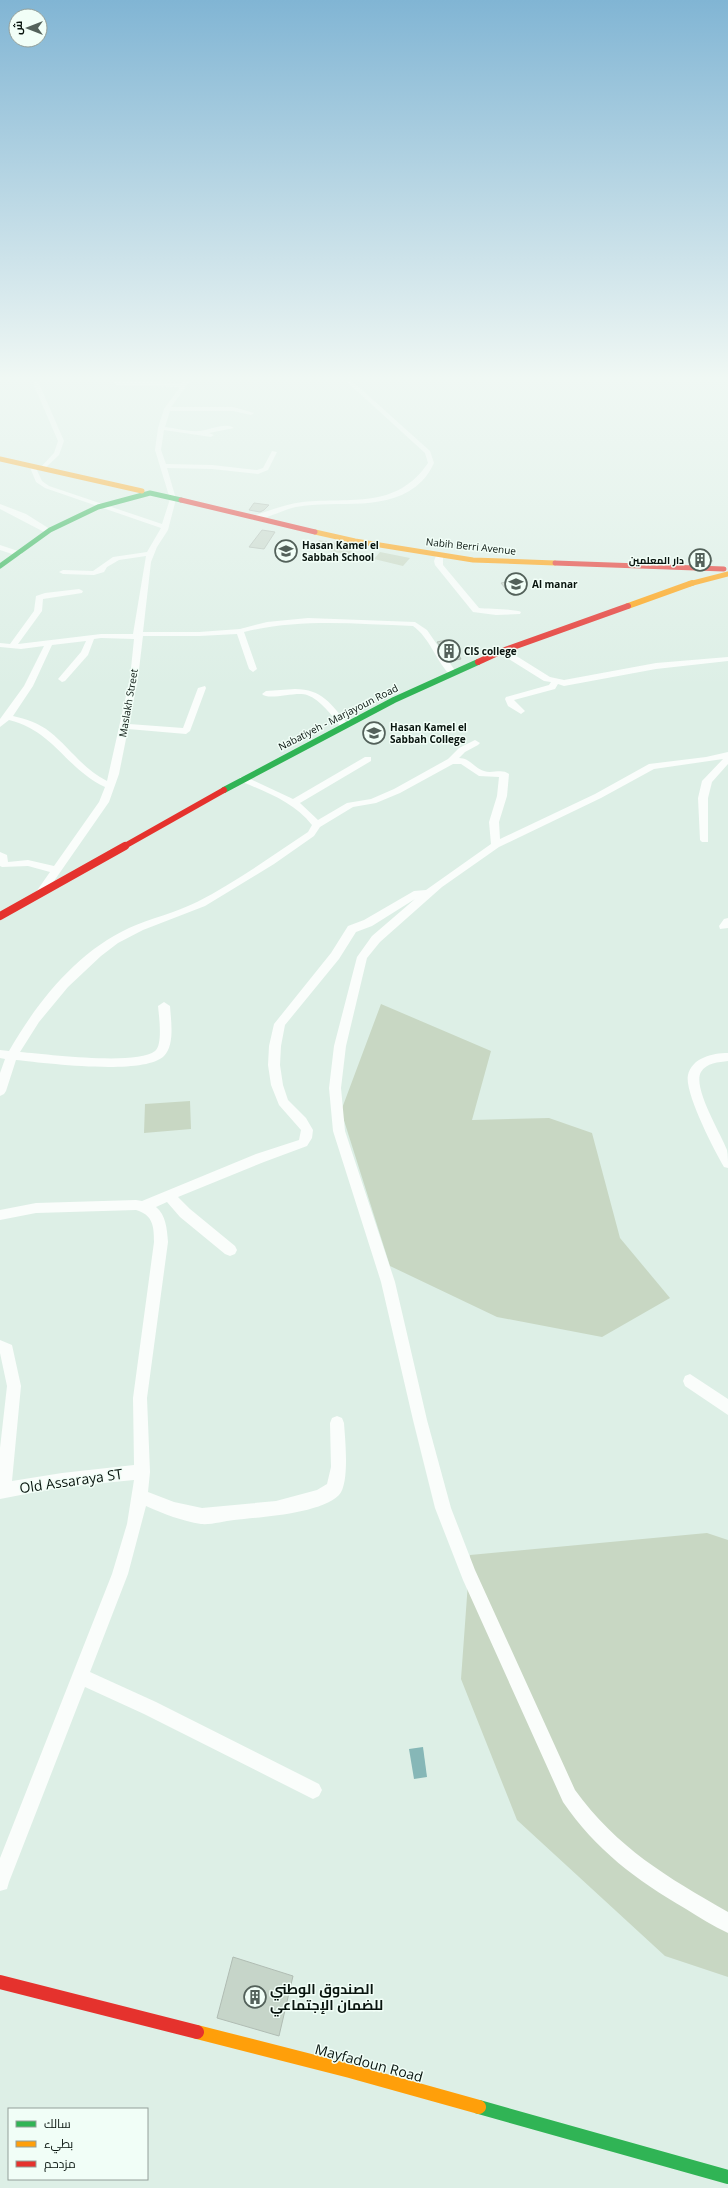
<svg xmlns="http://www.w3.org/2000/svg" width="728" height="2188" viewBox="0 0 728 2188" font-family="'Open Sans',Cairo,sans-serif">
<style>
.green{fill:#c8d7c3}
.water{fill:#86b7b7}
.building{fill:#c6d5c9;stroke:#b0bcb3}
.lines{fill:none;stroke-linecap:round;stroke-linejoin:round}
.street{fill:#fafdfb;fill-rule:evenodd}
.fast-far2{stroke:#30b455;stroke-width:5}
.fast-far1{stroke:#30b455;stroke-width:6}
.fast{stroke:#30b455;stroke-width:14}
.slow-far2{stroke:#ff9f0a;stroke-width:5}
.slow-far1{stroke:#ff9f0a;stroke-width:6}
.slow{stroke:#ff9f0a;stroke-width:14}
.jam-far3{stroke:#e5322d;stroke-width:5}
.jam-far2{stroke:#e5322d;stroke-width:6}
.jam-far1{stroke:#e5322d;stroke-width:8}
.jam{stroke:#e5322d;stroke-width:14}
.labels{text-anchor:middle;stroke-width:3;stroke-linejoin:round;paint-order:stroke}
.far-poi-label{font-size:10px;font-weight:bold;fill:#08140e;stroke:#f1fef7;text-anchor:start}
.far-street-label{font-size:10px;fill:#08140e;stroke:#f1fef7}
.near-street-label{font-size:14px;fill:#08140e;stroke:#f1fef7}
.near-poi-label{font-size:14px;font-weight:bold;fill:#08140e;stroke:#f1fef7;text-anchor:start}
</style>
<rect width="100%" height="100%" fill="#ddefe6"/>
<path class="green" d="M319 540 355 546 349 555 315 548Z
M380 552 410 558 403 566 374 559Z
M381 1004 491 1051 472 1120 549 1118 592 1133 620 1238 670 1298 602 1337 497 1317 390 1266 341 1111Z
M190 1101 191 1129 144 1133 145 1104Z
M707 1533 728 1540V1977L665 1956 517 1820 461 1679 470 1555Z"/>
<path class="water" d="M423 1747 427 1777 414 1779 409 1749Z"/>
<path class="building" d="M254 503 269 505 264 510 260 512 249 510Z
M262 530 275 532 264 549 249 547Z
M698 552 713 561 690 563Z
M516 580 524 590 509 593 501 583Z
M446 640 451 641 461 659 450 661 437 642Z
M233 1957 293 1976 279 2036 217 2018Z"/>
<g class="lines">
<path class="street" d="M32 381H38L64 441 59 455 43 470 40 468 54 453 58 441Z
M184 381H190L171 407H233L254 413 251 415 233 411H170L165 427C175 428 189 432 200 431 210 430 225 422 234 428L209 433 214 435 211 437 164 430 161 450 166 464 212 465 257 470 263 468 272 451 277 452 268 470 258 474 212 469 167 468 176 499 168 530 157 547 151 562 143 632H199L240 629 267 622 308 618 415 622 427 630 456 672 449 674C436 660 429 637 413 626 357 624 300 618 244 632L257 669 253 672 249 669 237 634 199 636H143L138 678 129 724 183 728 198 688 205 686 206 688 190 731 186 734 128 729 119 774 109 802 45 894H37L36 892 50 872 28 866 2 867 0 866V852L7 855 8 862 28 860 54 866 99 802 105 787C66 769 54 731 9 720L0 727V719L24 686 44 646 21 649 0 647V643L10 644 34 611 36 596 45 593 79 589 83 591 82 593 43 599 42 611 18 644 101 634H133L146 556 119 560 107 567 104 572 94 575 63 574 59 572 63 570 93 571 113 557 147 552 161 528 45 488 36 482 29 465 34 464 42 481 49 486 162 524 170 499 155 450 158 428 164 409 180 387 117 385 114 383 117 381 182 383ZM101 638 134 639 130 678 107 781C84 770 69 747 50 732 39 723 26 719 13 716L33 686 52 645 86 641 81 652 58 679 62 682 65 681 88 655 94 639Z
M346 381H352L430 451 434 463C431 469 427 476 422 481 389 514 338 499 296 507 284 509 263 521 252 520V516C269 511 285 504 303 502 351 497 396 510 428 463L425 453Z
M0 504 26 514 53 531 46 533 0 509Z
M0 545 21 552 22 554 18 556 0 550Z
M437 553H443V565L479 608C487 609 518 609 521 612L520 614 496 615 473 612 435 565 434 561Z
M499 649H505L550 677 564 680 656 663 728 657V661L656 669 564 686 558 684 555 689 514 700 525 711 521 714 508 706 505 699 506 697 549 685 551 682 544 681 499 653Z
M295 689C322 689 331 704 347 723V727H341C332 716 321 700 307 695 296 691 269 701 262 694L266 691Z
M475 740 480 743 478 745 465 752 459 758C470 758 474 768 484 771 492 774 502 768 509 774L507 796 499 822 500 839 595 794 649 764 706 757 728 752V764L712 782 708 798V842H702L700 840 698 798 702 781 723 759 654 769 601 798 499 847 442 887 380 942 367 958 346 1046 341 1088 345 1131 395 1282 427 1420 451 1508 475 1570 575 1790C617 1848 667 1877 728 1912V1933C713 1926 699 1917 686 1909 636 1880 596 1850 563 1802L463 1580 435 1508 413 1420 381 1282 333 1131 329 1088 334 1046 357 957 372 936 415 899 372 926 356 932 339 959 285 1025 281 1046 280 1065 283 1085 288 1100 306 1118 313 1130 312 1138 307 1146 264 1162 178 1197 190 1209 235 1246 237 1250 235 1254 230 1256 225 1254 180 1217 167 1202 156 1207C166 1215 167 1229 168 1242L147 1398 150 1472 148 1492 174 1502 202 1508 276 1501 317 1490 327 1484 331 1467 330 1423 332 1418 337 1416 342 1418 344 1423C345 1438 350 1483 339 1495 320 1514 260 1517 234 1520 224 1521 211 1525 201 1524 182 1521 164 1514 146 1506L128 1574 90 1672 156 1702 319 1784 322 1790 319 1796 313 1799 307 1796 144 1714 85 1687 9 1882 7 1889 0 1891V1858L112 1574 127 1524 134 1480 62 1487 0 1499V1448L7 1386 0 1353V1340L12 1345 21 1386 12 1481 62 1473 134 1465 133 1398 154 1242C154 1226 153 1215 136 1210L36 1213 0 1220V1210L36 1203 136 1200 142 1201 256 1154 299 1140 301 1130 279 1105 271 1085 268 1065 269 1046 274 1024 331 953 348 926 364 920 414 891 426 890 491 844 489 822 497 796 499 777 479 776 461 764H453L400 793 376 803 353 807 320 827 314 836 274 864 205 906 143 930 118 943 101 956 68 987 39 1022 20 1052C46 1054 136 1066 155 1051 163 1045 159 1016 158 1006L164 1002 170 1006C171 1021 175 1045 164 1056 144 1076 45 1063 16 1060L6 1091 4 1094 0 1096V1073L5 1059 0 1058V1050L9 1051C37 1002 77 952 129 928 151 918 175 913 197 902 236 882 272 856 308 832L312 825C294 802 266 792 240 781V777H246L293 799 365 757H371V761L300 803 318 820 347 803 371 799 394 789 448 759 459 748Z
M728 918V928L720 929 719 926 724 919Z
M728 1053V1061C719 1062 706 1063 701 1072 692 1087 721 1134 727 1150 728 1155 728 1162 728 1168L724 1167C714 1150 684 1092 688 1075 692 1058 712 1053 728 1053Z
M690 1374 728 1399V1415L685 1386 683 1381 685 1376Z"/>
<path class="fast-far2" d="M0 566 50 530 98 507 150 493 181 500"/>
<path class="fast-far1" d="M224 790 394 700 478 662"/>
<path class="fast" d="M479 2107 728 2177"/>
<path class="slow-far2" d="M0 459 142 491
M315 532 355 541 473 560 555 563
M689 584 728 574"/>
<path class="slow-far1" d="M628 606 692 583"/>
<path class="slow" d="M197 2032 350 2071 479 2107"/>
<path class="jam-far3" d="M181 500 315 532
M555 563 724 569"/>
<path class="jam-far2" d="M478 662 502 651 628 606
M123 847 224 790"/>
<path class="jam-far1" d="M0 916 125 846"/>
<path class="jam" d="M0 1982 197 2032"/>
</g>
<linearGradient id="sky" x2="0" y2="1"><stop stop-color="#81b5d4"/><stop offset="0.55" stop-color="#f0f8f4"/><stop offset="1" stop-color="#f0f8f4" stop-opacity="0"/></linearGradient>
<rect width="728" height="687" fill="url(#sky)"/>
<defs>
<g id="school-ring" transform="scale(1.15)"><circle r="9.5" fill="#f1fef7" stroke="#53615a" stroke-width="1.5"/><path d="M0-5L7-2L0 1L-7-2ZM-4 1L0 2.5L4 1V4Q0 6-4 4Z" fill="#53615a"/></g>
<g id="building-ring" transform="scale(1.15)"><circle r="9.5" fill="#f1fef7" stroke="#53615a" stroke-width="1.5"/><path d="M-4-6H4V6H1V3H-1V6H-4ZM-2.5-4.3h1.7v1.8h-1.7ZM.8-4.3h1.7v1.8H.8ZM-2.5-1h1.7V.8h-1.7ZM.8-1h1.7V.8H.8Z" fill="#53615a"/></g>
<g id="university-ring" transform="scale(1.15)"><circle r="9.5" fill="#f1fef7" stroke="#53615a" stroke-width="1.5"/><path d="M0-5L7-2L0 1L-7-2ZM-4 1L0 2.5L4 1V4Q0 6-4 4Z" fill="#53615a"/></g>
</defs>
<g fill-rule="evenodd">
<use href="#school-ring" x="286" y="551"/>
<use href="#building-ring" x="700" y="560"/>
<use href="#university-ring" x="516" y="584"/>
<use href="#building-ring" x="449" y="651"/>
<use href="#school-ring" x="374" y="733"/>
<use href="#building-ring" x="255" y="1997"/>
</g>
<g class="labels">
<g class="far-poi-label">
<text x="302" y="549">Hasan Kamel el<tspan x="302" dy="12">Sabbah School</tspan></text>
<text x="684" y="564" text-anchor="end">دار المعلمين</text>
<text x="532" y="588">Al manar</text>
<text x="464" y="655">CIS college</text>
<text x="390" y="731">Hasan Kamel el<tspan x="390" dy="12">Sabbah College</tspan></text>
</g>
<g class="far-street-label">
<text transform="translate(471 546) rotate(6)" y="4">Nabih Berri Avenue</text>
<text transform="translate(128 703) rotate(-80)" y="4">Maslakh Street</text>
<text transform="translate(338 717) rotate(-27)" y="4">Nabatiyeh - Marjayoun Road</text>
</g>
<g class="near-street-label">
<text transform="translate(71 1481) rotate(-8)" y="5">Old Assaraya ST</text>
<text transform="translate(369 2063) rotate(15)" y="5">Mayfadoun Road</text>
</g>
<g class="near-poi-label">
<text x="270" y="1994">الصندوق الوطني<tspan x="270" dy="16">للضمان الإجتماعي</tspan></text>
</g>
</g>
<rect x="8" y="2108" width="140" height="72" fill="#f1fef7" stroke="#94a09a"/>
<rect x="16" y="2121" width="20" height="6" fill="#30b455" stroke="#94a09a"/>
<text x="44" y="2128" font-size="12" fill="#08140e">سالك</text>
<rect x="16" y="2141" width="20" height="6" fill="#ff9f0a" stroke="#94a09a"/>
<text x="44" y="2148" font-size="12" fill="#08140e">بطيء</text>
<rect x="16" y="2161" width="20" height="6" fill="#e5322d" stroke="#94a09a"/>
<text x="44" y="2168" font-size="12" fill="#08140e">مزدحم</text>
<g transform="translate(28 28) rotate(270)"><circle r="19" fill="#f1fef7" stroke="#94a09a"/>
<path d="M0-3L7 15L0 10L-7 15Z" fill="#53615a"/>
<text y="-6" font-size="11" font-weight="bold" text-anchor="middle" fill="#08140e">ش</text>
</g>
</svg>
